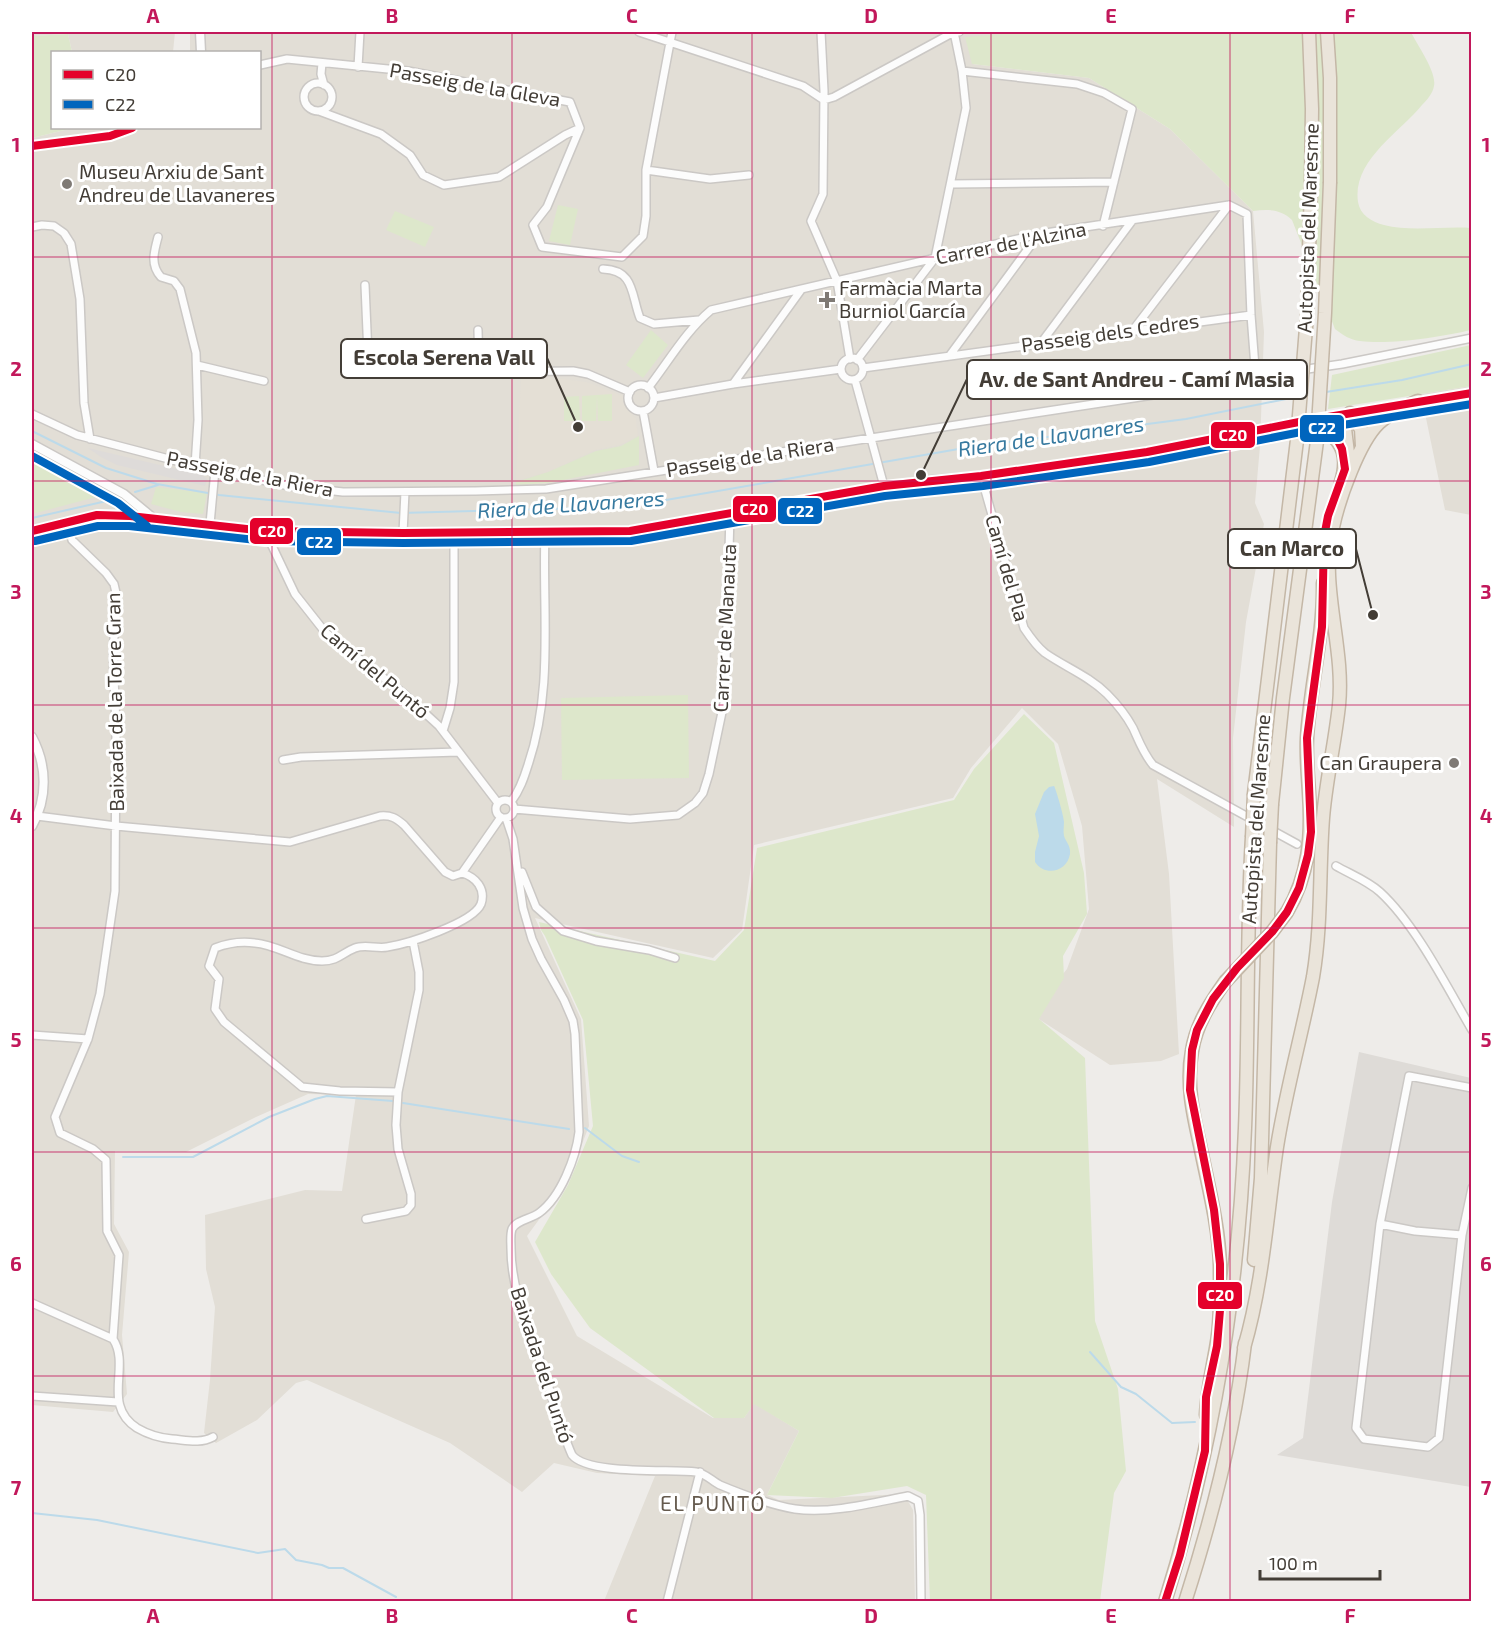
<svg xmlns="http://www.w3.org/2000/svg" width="1503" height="1633" viewBox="0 0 1503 1633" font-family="'Exo 2',sans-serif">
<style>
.residential{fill:#e2ded6}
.industrial{fill:#dedbd7}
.education{fill:#e4dfd5}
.green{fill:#dde7cb}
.parking{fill:#dedbd9}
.water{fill:#bcdaea}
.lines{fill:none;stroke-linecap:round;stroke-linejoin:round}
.stream{stroke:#bcdaea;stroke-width:2}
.minor-casing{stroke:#cbc8c5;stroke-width:10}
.tertiary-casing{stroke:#cbc8c5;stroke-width:11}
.motorway-casing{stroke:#c4b7a6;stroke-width:15}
.minor{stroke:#fcfcfc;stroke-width:7}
.tertiary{stroke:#fcfcfc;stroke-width:8}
.motorway{stroke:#eae4da;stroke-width:12}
.motorway-bridge-casing{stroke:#c4b7a6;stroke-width:15;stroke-linecap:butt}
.motorway-bridge{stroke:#eae4da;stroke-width:12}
.bus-1-casing{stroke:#fff;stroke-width:12}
.bus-2-casing{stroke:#fff;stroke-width:12}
.bus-1{stroke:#e4002b;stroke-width:8}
.bus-2{stroke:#0065bd;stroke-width:8}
.grid{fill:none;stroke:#c2185b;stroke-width:1.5;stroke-opacity:0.55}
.poi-dot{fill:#7f7a75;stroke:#fff;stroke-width:2}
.labels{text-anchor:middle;stroke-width:6;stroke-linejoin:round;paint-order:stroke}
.street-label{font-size:20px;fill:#433d36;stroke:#fff}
.poi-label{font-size:20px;fill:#433d36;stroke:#fff;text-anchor:start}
.water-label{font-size:21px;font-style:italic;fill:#36799f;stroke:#fff}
.neighbourhood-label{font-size:21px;letter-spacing:1.5px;fill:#655a4e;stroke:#fff}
.leader{fill:none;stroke:#433d36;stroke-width:2}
.callout-dot{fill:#433d36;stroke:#fff;stroke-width:2}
.callout{fill:#fff;stroke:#433d36;stroke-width:2}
.callout-label{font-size:21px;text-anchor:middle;font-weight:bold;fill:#433d36}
.line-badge{stroke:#fff;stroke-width:2}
.badge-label{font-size:16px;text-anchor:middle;font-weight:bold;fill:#fff}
.neatline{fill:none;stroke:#c2185b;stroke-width:2}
.grid-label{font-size:20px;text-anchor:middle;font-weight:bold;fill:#c2185b}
</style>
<rect width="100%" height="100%" fill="#eeece9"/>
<path class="residential" d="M32 32H175L173 52H72L68 34 32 36Z
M190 32H1028L1021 33 972 64 1089 78 1170 129 1253 211 1264 332 1260 446 1255 503 1264 524 1246 622 1233 738 1234 827 1157 779 1169 874 1179 1054 1161 1061 1110 1065 1031 1014 1067 969 1089 909 1082 826 1058 744 1022 708 971 768 953 798 754 845 742 930 713 958 535 918 581 1019 589 1126 568 1180 527 1236 577 1336 713 1418H744L754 1403 799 1431 767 1495 779 1500 904 1494 913 1510 915 1601H604L655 1476 597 1473 554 1463 522 1492 450 1443 307 1380 296 1383 257 1420 216 1443 204 1433 210 1380 215 1307 206 1269 205 1215 305 1190 342 1191 356 1095 308 1094 256 1117 186 1152 115 1151 114 1224 129 1252 122 1335 127 1394 113 1412 32 1405V138L73 128H260V52H190Z
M1471 386V515L1445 510 1421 394Z"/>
<path class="industrial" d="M1359 1052 1471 1078V1487L1277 1455 1303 1438 1332 1202Z"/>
<path class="education" d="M521 377 563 379 586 382 623 396 624 404 636 419 638 436 620 445 595 450 548 472 516 481Z"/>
<path class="green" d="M1028 32H1411C1417 45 1437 72 1434 86 1433 93 1427 100 1422 105 1399 133 1352 161 1358 202 1360 215 1372 222 1384 225 1410 232 1444 226 1471 228V330C1441 337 1390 345 1360 341 1350 340 1343 335 1335 329L1292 220C1281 209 1268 209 1253 211L1170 129 1089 78 972 64 965 37Z
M68 34 72 52H52V128H73L32 138V36Z
M558 205 578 209 570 245 549 241Z
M395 211 434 227 425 247 386 230Z
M651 330 668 345 643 378 626 365Z
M1471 345V386L1328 409 1332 375Z
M612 394V421H598L597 395Z
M597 395 596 421H582V396Z
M579 396 580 421H564V397Z
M639 436V465L548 483 516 485V482L548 472 596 451 621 446Z
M32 454 42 458 111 493 32 514Z
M156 487 207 493 203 514 181 512 151 504Z
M688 695 689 778 562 780 561 698Z
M1024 714 1054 743 1084 873 1087 914 1063 956 1064 978 1039 1019 1085 1058 1095 1321 1118 1389 1126 1471 1114 1493 1100 1601H930L926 1495 907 1486 832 1498 767 1495 799 1431 754 1404 744 1418H714L590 1328 551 1274 535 1242 568 1185 593 1126 583 1020 545 936 541 930 539 922 715 961 744 930 757 848 954 800 974 769Z"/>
<path class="parking" d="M88 448 202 475 207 479 205 486 117 465 101 457Z"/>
<path class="water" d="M1054 786C1056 789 1064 817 1064 822 1064 826 1063 831 1064 836 1066 842 1071 846 1070 854 1067 872 1045 877 1035 862V852L1039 836 1035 814 1044 792 1049 787Z"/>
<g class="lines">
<path class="stream" d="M1326 392 1402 380 1472 364
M32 431 106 468 157 484 219 495 401 513 584 508 643 504 970 447 1186 419 1296 397
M135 492 158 485
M32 518 111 500
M403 1103 569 1129
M585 1128 622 1156 639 1162
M123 1157H193L269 1117 315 1099 327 1096 393 1101
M1090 1352 1121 1387 1136 1394 1172 1423 1195 1422
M32 1513 97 1520 258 1553 285 1549 296 1560 322 1565 329 1568H343L396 1597"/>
<g class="minor-casing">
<path id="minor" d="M639 32 803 86 824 100 834 97 954 32H959
M821 32 824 91 823 194 811 221 837 281 850 359
M322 63 321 74 324 85
M260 65 287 59 408 71 570 102 580 128 547 207 533 225 542 247 622 257 643 236 646 216V170L672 32
M358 67 360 32
M962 71 1077 84 1104 93 1132 109 1103 226
M304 97a14 14 0 1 1 28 0a14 14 0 1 1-28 0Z
M319 111 381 134 410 155 423 175 444 185 499 177 565 135 580 128
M646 170 710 179 749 175
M952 184 1114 182
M32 227 42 225 54 226 64 233 71 244 80 299 84 403 90 439
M158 237C154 252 150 265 161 277L174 281 180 289 196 353 198 420 195 466
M603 269C635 270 631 295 640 318L654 324 699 320
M365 285 368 355 399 373 573 371 588 374 630 392
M478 330 479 372
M1133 330 1229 205
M1041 343 1132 221
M950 355 1039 234
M841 369a11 11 0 1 1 22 0a11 11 0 1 1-22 0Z
M857 360 935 258 966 108 962 71 954 32
M197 365 264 381
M863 368 1251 315
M855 380 884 486
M733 384 801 290
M628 398a13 13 0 1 1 26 0a13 13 0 1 1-26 0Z
M648 388C669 361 685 332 711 310L1039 234 1229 205 1247 214 1251 315 1256 380
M654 398 733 384 841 369
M643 411 654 471
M32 414 77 435 188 464 289 486 343 492 475 491 546 489 871 438 1245 381 1273 374 1342 364 1472 338
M981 476 1024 628C1030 637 1036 646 1045 653 1065 667 1089 676 1107 694 1117 704 1126 715 1133 728 1139 741 1143 753 1153 765L1297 844
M67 523 72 540 106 573 114 584 117 597 113 652 116 726 115 891 100 994 88 1039 55 1117 60 1133 93 1149 106 1160 107 1231 119 1255 113 1339
M210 524 215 470
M265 531 295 594 325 632 403 693 439 726 498 803
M403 533 405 492
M443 731 450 708 454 682V532
M283 760 301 757 458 752
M496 809a9 9 0 1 1 18 0a9 9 0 1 1-18 0Z
M511 802C520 790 524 778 528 765 554 689 542 610 545 532
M514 809 630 819 678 815 695 803 703 793 709 774 725 698 730 514
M37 816 116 826 290 842 380 816C391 815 396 818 404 825L445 872 453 876 462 873 501 817
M506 818 513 839 523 908 532 939 541 959 564 1000 573 1021 575 1034 579 1132C576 1157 561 1197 539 1213 531 1219 516 1220 512 1229 510 1235 511 1242 511 1248 511 1292 530 1331 544 1372 553 1399 560 1428 572 1455 588 1475 669 1469 696 1472 705 1473 712 1481 720 1485 744 1495 770 1505 795 1509 831 1514 872 1503 908 1496L918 1501 920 1515 921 1602
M1336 866C1350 874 1368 881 1380 892 1416 925 1447 987 1472 1030
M522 872 536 907 563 931 596 941 649 950 675 958
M32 1035 88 1039
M1472 1088 1409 1076 1380 1224 1356 1428 1364 1439 1428 1447 1439 1438 1462 1235 1472 1188
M398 1092 340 1091 302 1087 224 1022 215 1009 219 979 209 966 215 948C228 943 241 941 255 943 278 945 298 961 322 961 338 961 342 953 355 948 365 944 377 949 387 947 407 944 473 923 481 904 486 889 476 877 462 873
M366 1219 406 1211 411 1205V1194L398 1149 396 1125 398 1092 419 990V972L413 941
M1380 1224 1415 1231 1462 1235
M32 1303 113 1339C131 1366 101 1405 137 1428 149 1435 159 1438 172 1439 186 1440 200 1444 213 1437
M32 1396 118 1402
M667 1602 700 1472"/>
</g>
<g class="tertiary-casing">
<path id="tertiary" d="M200 32 201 52
M32 146 110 136 132 128
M1315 419 1472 393
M32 444 124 494 153 518
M32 531 97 515 130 516 265 531 403 533 630 531 884 486H895L923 481 981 476 1147 452 1302 421
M32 737C47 765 48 798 32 826"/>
</g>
<g class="motorway-casing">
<path id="motorway" d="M1309 32 1312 109 1311 187
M1327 32 1330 78V182
M1304 421C1335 433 1352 446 1341 482
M1348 453 1345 429 1350 413 1361 429 1362 446
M1254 794 1297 440
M1272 804 1283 698 1317 441
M1287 912C1309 875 1312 835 1309 793 1308 775 1306 756 1307 738 1310 686 1324 636 1323 583
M1254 1260 1261 1178 1270 843
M1244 1348C1263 1283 1267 1215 1277 1147 1286 1090 1302 1034 1313 977 1322 924 1319 871 1323 818 1326 780 1335 743 1339 705 1345 646 1319 586 1333 527 1339 499 1359 442 1379 423 1390 413 1404 407 1418 401
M1206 1415C1207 1392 1212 1371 1216 1348 1221 1322 1220 1293 1220 1266 1219 1226 1208 1185 1200 1145 1193 1114 1186 1083 1192 1051 1196 1025 1210 1003 1225 982
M1165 1602C1213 1448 1239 1288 1245 1128 1249 1031 1246 934 1252 837
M1185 1602C1211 1521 1235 1427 1245 1343"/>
</g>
<use href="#minor" class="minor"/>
<use href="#tertiary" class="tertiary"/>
<use href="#motorway" class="motorway"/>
<g class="motorway-bridge-casing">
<path id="motorway-bridge" d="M1297 440 1307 315 1311 187
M1317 441 1325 313 1330 182
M1252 837 1254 794
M1270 843 1272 804
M1225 982 1272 932 1287 912"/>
</g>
<use href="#motorway-bridge" class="motorway-bridge"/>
<g class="bus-1-casing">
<path id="bus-1" d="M32 146 110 136 132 128
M32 531 97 515 130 516 265 531 403 533 630 531 884 486 981 476 1147 452 1304 421 1472 393
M1165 1602 1180 1555 1205 1451 1206 1397 1217 1346 1220 1310V1264L1214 1210 1190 1090 1192 1050 1197 1030 1213 999 1237 968 1272 932 1287 912 1299 888 1308 855 1311 832 1307 738 1322 627 1324 537 1328 516 1345 469 1342 449 1337 439 1322 428 1304 421"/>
</g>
<g class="bus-2-casing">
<path id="bus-2" d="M32 456 118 503 147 526
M35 541 98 526H129L265 541 403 543 631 541 885 496 983 486 1149 462 1306 431 1472 404"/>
</g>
<use href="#bus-1" class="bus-1"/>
<use href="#bus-2" class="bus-2"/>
</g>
<path class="grid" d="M272 32V1602M512 32V1602M752 32V1602M991 32V1602M1230 32V1602M32 257H1472M32 481H1472M32 705H1472M32 928H1472M32 1152H1472M32 1376H1472"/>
<g class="poi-dot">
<circle cx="67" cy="184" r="6"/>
<path d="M824 291h6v6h6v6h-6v6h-6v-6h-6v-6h6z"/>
<circle cx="1454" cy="763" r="6"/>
</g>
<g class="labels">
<g class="street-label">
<text transform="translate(475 85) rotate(10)" y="7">Passeig de la Gleva</text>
<text transform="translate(1308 228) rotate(-88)" y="7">Autopista del Maresme</text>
<text transform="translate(1011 243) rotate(-11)" y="7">Carrer de l'Alzina</text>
<text transform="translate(1110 333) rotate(-8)" y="7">Passeig dels Cedres</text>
<text transform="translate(750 457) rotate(-9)" y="7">Passeig de la Riera</text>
<text transform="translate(250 474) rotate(11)" y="7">Passeig de la Riera</text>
<text transform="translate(1007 568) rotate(74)" y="7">Camí del Pla</text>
<text transform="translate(725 628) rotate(-87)" y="7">Carrer de Manauta</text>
<text transform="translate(375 671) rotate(40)" y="7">Camí del Puntó</text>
<text transform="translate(115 702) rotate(-91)" y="7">Baixada de la Torre Gran</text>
<text transform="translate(1256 819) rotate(-86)" y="7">Autopista del Maresme</text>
<text transform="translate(542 1365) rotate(72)" y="7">Baixada del Puntó</text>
</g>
<g class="poi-label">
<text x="79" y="179">Museu Arxiu de Sant<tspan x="79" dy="23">Andreu de Llavaneres</tspan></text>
<text x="839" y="295">Farmàcia Marta<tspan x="839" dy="23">Burniol García</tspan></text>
<text x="1442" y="770" text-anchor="end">Can Graupera</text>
</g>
<g class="water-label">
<text transform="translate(1051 437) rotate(-8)" y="7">Riera de Llavaneres</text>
<text transform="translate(571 505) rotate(-4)" y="7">Riera de Llavaneres</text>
</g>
<g class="neighbourhood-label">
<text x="713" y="1511">EL PUNTÓ</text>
</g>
</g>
<path class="leader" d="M578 427L547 358M921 475L967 379M1373 615L1356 549"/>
<g class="callout-dot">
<circle cx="578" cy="427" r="6"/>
<circle cx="921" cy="475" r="6"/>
<circle cx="1373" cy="615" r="6"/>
</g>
<g class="callout">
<rect x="341" y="339" width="206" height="39" rx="6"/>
<rect x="967" y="360" width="340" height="39" rx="6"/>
<rect x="1228" y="529" width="128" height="39" rx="6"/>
</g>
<g class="callout-label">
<text x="444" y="365">Escola Serena Vall</text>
<text x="1137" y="387">Av. de Sant Andreu - Camí Masia</text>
<text x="1292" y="556">Can Marco</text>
</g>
<g class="line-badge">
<rect x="1299" y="414" width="46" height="29" rx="6" fill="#0065bd"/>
<rect x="1210" y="421" width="46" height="28" rx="6" fill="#e4002b"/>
<rect x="732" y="495" width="45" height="28" rx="6" fill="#e4002b"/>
<rect x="777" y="497" width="46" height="28" rx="6" fill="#0065bd"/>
<rect x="249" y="517" width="45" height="28" rx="6" fill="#e4002b"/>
<rect x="296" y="527" width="46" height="29" rx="6" fill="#0065bd"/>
<rect x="1197" y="1281" width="46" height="29" rx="6" fill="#e4002b"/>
</g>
<g class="badge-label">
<text x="1322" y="434">C22</text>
<text x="1233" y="441">C20</text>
<text x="754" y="515">C20</text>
<text x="800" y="517">C22</text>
<text x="272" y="537">C20</text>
<text x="319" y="548">C22</text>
<text x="1220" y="1301">C20</text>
</g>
<rect width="1503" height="1633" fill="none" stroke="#ffffff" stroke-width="66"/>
<rect x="51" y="51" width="210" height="78" fill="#ffffff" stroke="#b4b1af" stroke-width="1.5"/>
<rect x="63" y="70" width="30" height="9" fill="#e4002b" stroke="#b4b1af" stroke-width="1.5"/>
<text x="105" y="81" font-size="18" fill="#433d36">C20</text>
<rect x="63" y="100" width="30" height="9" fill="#0065bd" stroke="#b4b1af" stroke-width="1.5"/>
<text x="105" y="111" font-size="18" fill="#433d36">C22</text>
<path d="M1260 1570v9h120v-9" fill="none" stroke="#433d36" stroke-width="3"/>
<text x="1269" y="1570" font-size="18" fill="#433d36" stroke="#ffffff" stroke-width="4.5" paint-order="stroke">100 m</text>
<rect x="33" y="33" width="1437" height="1567" class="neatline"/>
<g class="grid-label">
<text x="153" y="23">A</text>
<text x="392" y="23">B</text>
<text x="632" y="23">C</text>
<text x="871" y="23">D</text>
<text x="1111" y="23">E</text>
<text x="1350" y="23">F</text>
<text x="16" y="152">1</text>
<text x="1486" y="152">1</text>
<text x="16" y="376">2</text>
<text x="1486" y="376">2</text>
<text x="16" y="599">3</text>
<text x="1486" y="599">3</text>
<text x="16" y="823">4</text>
<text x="1486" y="823">4</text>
<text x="16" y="1047">5</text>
<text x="1486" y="1047">5</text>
<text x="16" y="1271">6</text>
<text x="1486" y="1271">6</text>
<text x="16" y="1495">7</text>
<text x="1486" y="1495">7</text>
<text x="153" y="1623">A</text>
<text x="392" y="1623">B</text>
<text x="632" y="1623">C</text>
<text x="871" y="1623">D</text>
<text x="1111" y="1623">E</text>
<text x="1350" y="1623">F</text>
</g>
</svg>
